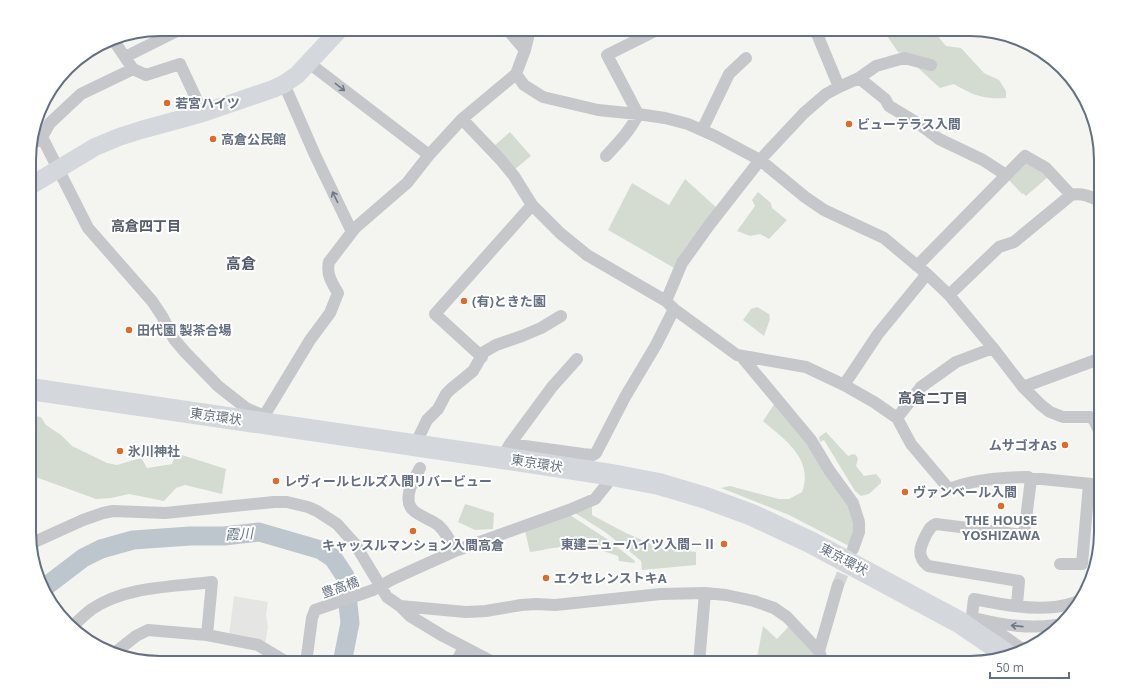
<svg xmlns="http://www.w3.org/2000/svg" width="1130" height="692" viewBox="0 0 1130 692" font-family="'Open Sans','Noto Sans JP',sans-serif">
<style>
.built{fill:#e5e6e4}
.green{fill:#d4dcd2}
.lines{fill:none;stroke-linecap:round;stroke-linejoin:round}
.river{stroke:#bdc6cc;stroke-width:19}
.street-tunnel{stroke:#d0d4d5;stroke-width:12;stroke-dasharray:12 6;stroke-linecap:butt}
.street{stroke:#c5c7cb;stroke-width:12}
.secondary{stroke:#d4d7dc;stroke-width:18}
.highway{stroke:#d4d7dc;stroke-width:22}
.rail{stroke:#a3a7ad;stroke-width:3;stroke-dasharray:6 3;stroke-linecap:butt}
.oneway{stroke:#6e7988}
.poi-dot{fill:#de6c28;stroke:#fff;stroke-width:1.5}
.labels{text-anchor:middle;stroke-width:4;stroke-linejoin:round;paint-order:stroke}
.poi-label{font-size:13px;font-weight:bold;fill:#647081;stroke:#fff;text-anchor:start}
.street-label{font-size:13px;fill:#647081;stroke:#fff}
.neighbourhood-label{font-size:14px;font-weight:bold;fill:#525b67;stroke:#fff}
.water-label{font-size:14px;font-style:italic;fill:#657885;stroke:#fff}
.quarter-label{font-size:15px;font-weight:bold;fill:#525b67;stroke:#fff}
.rim{fill:none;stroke:#647081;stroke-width:2}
</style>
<rect width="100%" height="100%" fill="#f4f5f1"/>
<path class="built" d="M234 596 268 602 266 615 268 627 265 644 229 635Z"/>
<path class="green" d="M872 29H932L946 46 961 48 984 73 999 80 1006 91V98C982 99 975 96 954 84L940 88 917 67 909 55 898 52 885 33Z
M510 132 531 156 514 170 494 146Z
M1025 160 1048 177 1026 196 1023 193 1022 194 1007 178Z
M685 179 718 209 676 269 608 230 632 183 669 205Z
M758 192 771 203 772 208 787 220 769 239 760 234 750 236 737 231 755 206 752 200Z
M757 307 769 314 770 319 764 336 743 320 751 309Z
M775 403 800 431 850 508 856 519 851 547 789 515 721 488 730 486 779 499H789L802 492C814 459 785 440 763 421Z
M30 415 41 417 46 425 61 435 72 446 107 463 117 465 137 459H142L147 468 172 464C174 457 176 456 182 455L226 469 222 494 185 485 176 488 164 501 129 494 111 498 96 499 30 475Z
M826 432 848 456 853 454 856 455 858 459 856 466 864 476 876 474 881 480V483L869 494 861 496 855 491 824 440 820 442 819 437Z
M465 504 494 513 493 529 475 530 458 522Z
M592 507V515L626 533 658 547 696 552V565L642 570 641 561 634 555 605 532 575 513Z
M570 515 607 539 635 561 634 563 619 561 618 556C609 553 601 550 591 547 571 543 550 549 530 552L525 531Z
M790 625 817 657 816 663H756L763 626 777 639Z"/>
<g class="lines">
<path class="river" d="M45 587 83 558 101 549 133 540 190 536H224L259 532 321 550 333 558 345 576 350 623 342 663"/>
<path class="street-tunnel" d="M838 585 849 558"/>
<path class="street" d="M507 29 525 50
M815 29 839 87
M112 38 133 69 146 75 180 64 203 113
M125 57 179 30
M309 63 429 155
M516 74 524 85 543 97 598 110 638 114 665 118 688 124 715 136 760 160 805 197 824 210 884 238 927 274 949 295 993 348 1023 387 1041 405 1050 412 1063 417H1090L1094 420 1101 435
M859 78 885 99 889 106 919 124 939 139 983 160 1006 175
M284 84 315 155 352 232
M462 119 500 159 514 176 532 205 560 233 587 255 666 301 674 309 737 355 806 367 844 385 874 402 897 418 921 387 956 362 993 348
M35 129 37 135 42 137 88 228 152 301 162 316 174 339 185 352 218 386 246 408 264 416
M702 130 729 74 746 58
M30 144 38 141 42 137 50 123 81 94 133 69
M606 156C618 143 631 130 638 114L607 55 659 29
M917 266 1025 156 1046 168 1071 195C1081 193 1093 196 1101 203
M949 295 999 247 1014 242 1071 195
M666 301 682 263 710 224 760 160 804 113 826 94 839 87 859 78 876 66 904 58 931 65
M741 356 811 440 829 470 853 503 859 522V532L853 549
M482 357 435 314 532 205
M844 385 878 334 927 274
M1023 387 1096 360 1101 361
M897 418 911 444 949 489C974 479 1001 477 1028 477L1031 479
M262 423 264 416 310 340 330 313 338 293C332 283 326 274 329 262L355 228 407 183 429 155 462 119 516 74 525 50 530 29
M510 444 552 387 577 359
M415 445 427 420 438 409 446 394 451 389 473 371 484 352 496 345 522 336 541 328 561 316
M502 458 510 444 583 454 593 455 596 453 625 397 656 345 674 309
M420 468C414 479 401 500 414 511 421 517 430 519 438 525 446 532 450 541 455 551
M30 544 83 520 103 513 113 511 165 513 274 502H287L308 507 317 511 337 524 355 544 387 597 400 606 410 616 443 636 495 663
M1060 564H1082L1089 484
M1017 605 1019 581 928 566C916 556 920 547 926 535 929 530 930 526 936 524L1024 535 1031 479H1042L1101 485
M400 606 466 612 486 611 521 605 536 604 555 605 661 594 705 593 726 595 754 601 774 608 787 617 819 651 823 663
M978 619C1004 625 1029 629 1056 625
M959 622 969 620 972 615 974 599C1000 604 1028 610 1055 607 1064 606 1072 603 1080 601
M985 623 1022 649
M73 626C79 620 85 614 92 609 126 586 173 587 212 582L207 635
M117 651 136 636 148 630 207 635 258 645 288 663
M819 651 838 585
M306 663 312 618 315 610 373 590 393 579 455 551 569 510 595 499 607 484
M456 663 464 647
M699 663 705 593"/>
<path class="secondary" d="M30 186 95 147 119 137 141 130 203 113 273 89 284 84 297 75 340 29"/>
<path class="highway" d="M30 389 502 458 612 475 659 484 706 498 752 515 810 542 959 622 1006 654"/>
<path class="rail" d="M1068 79 1085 99"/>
</g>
<defs><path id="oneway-shaft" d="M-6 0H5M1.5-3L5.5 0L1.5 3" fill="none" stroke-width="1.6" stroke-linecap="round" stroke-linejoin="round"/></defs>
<g class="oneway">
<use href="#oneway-shaft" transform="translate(340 87) rotate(38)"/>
<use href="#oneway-shaft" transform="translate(335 197) rotate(-116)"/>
<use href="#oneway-shaft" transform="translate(1017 626) rotate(-174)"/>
</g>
<g class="poi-dot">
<circle cx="167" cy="103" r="4"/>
<circle cx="849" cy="124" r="4"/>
<circle cx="213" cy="139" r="4"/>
<circle cx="464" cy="301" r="4"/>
<circle cx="129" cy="330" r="4"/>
<circle cx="1065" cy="445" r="4"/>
<circle cx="120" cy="451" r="4"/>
<circle cx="276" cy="481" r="4"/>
<circle cx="905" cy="492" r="4"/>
<circle cx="1001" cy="506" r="4"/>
<circle cx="413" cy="531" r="4"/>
<circle cx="724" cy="544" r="4"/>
<circle cx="546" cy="578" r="4"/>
</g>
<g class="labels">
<g class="poi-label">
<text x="175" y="108">若宮ハイツ</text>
<text x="857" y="129">ビューテラス入間</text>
<text x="221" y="144">高倉公民館</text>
<text x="472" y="306">(有)ときた園</text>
<text x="137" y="335">田代園 製茶合場</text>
<text x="1057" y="450" text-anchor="end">ムサゴオAS</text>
<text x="128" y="456">氷川神社</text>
<text x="284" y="486">レヴィールヒルズ入間リバービュー</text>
<text x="913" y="497">ヴァンベール入間</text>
<text x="1001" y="525" text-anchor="middle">THE HOUSE<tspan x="1001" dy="15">YOSHIZAWA</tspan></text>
<text x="716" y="549" text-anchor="end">東建ニューハイツ入間－Ⅱ</text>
<text x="413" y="550" text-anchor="middle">キャッスルマンション入間高倉</text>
<text x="554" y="583">エクセレンストキA</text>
</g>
<g class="street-label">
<text transform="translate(216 416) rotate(8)" y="5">東京環状</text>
<text transform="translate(537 463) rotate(9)" y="5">東京環状</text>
<text transform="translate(844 559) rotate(28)" y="5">東京環状</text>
<text transform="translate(340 587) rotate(-19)" y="5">豊高橋</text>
</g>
<g class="neighbourhood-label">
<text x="146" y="231">高倉四丁目</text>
<text x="933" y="403">高倉二丁目</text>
</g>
<g class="water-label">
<text transform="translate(239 534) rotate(-3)" y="5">霞川</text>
</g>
<g class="quarter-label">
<text x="241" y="269">高倉</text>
</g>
</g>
<path d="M0 0H1130V692H0ZM160 36H970A124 124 0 0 1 1094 160V532A124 124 0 0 1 970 656H160A124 124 0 0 1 36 532V160A124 124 0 0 1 160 36Z" fill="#fff" fill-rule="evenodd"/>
<path class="rim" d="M160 36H970A124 124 0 0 1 1094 160V532A124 124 0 0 1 970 656H160A124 124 0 0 1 36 532V160A124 124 0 0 1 160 36Z"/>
<path d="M990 672v6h79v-6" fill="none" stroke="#647081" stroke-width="2"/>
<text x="996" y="672" font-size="12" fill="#647081" stroke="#ffffff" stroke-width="3" paint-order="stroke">50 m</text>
</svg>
